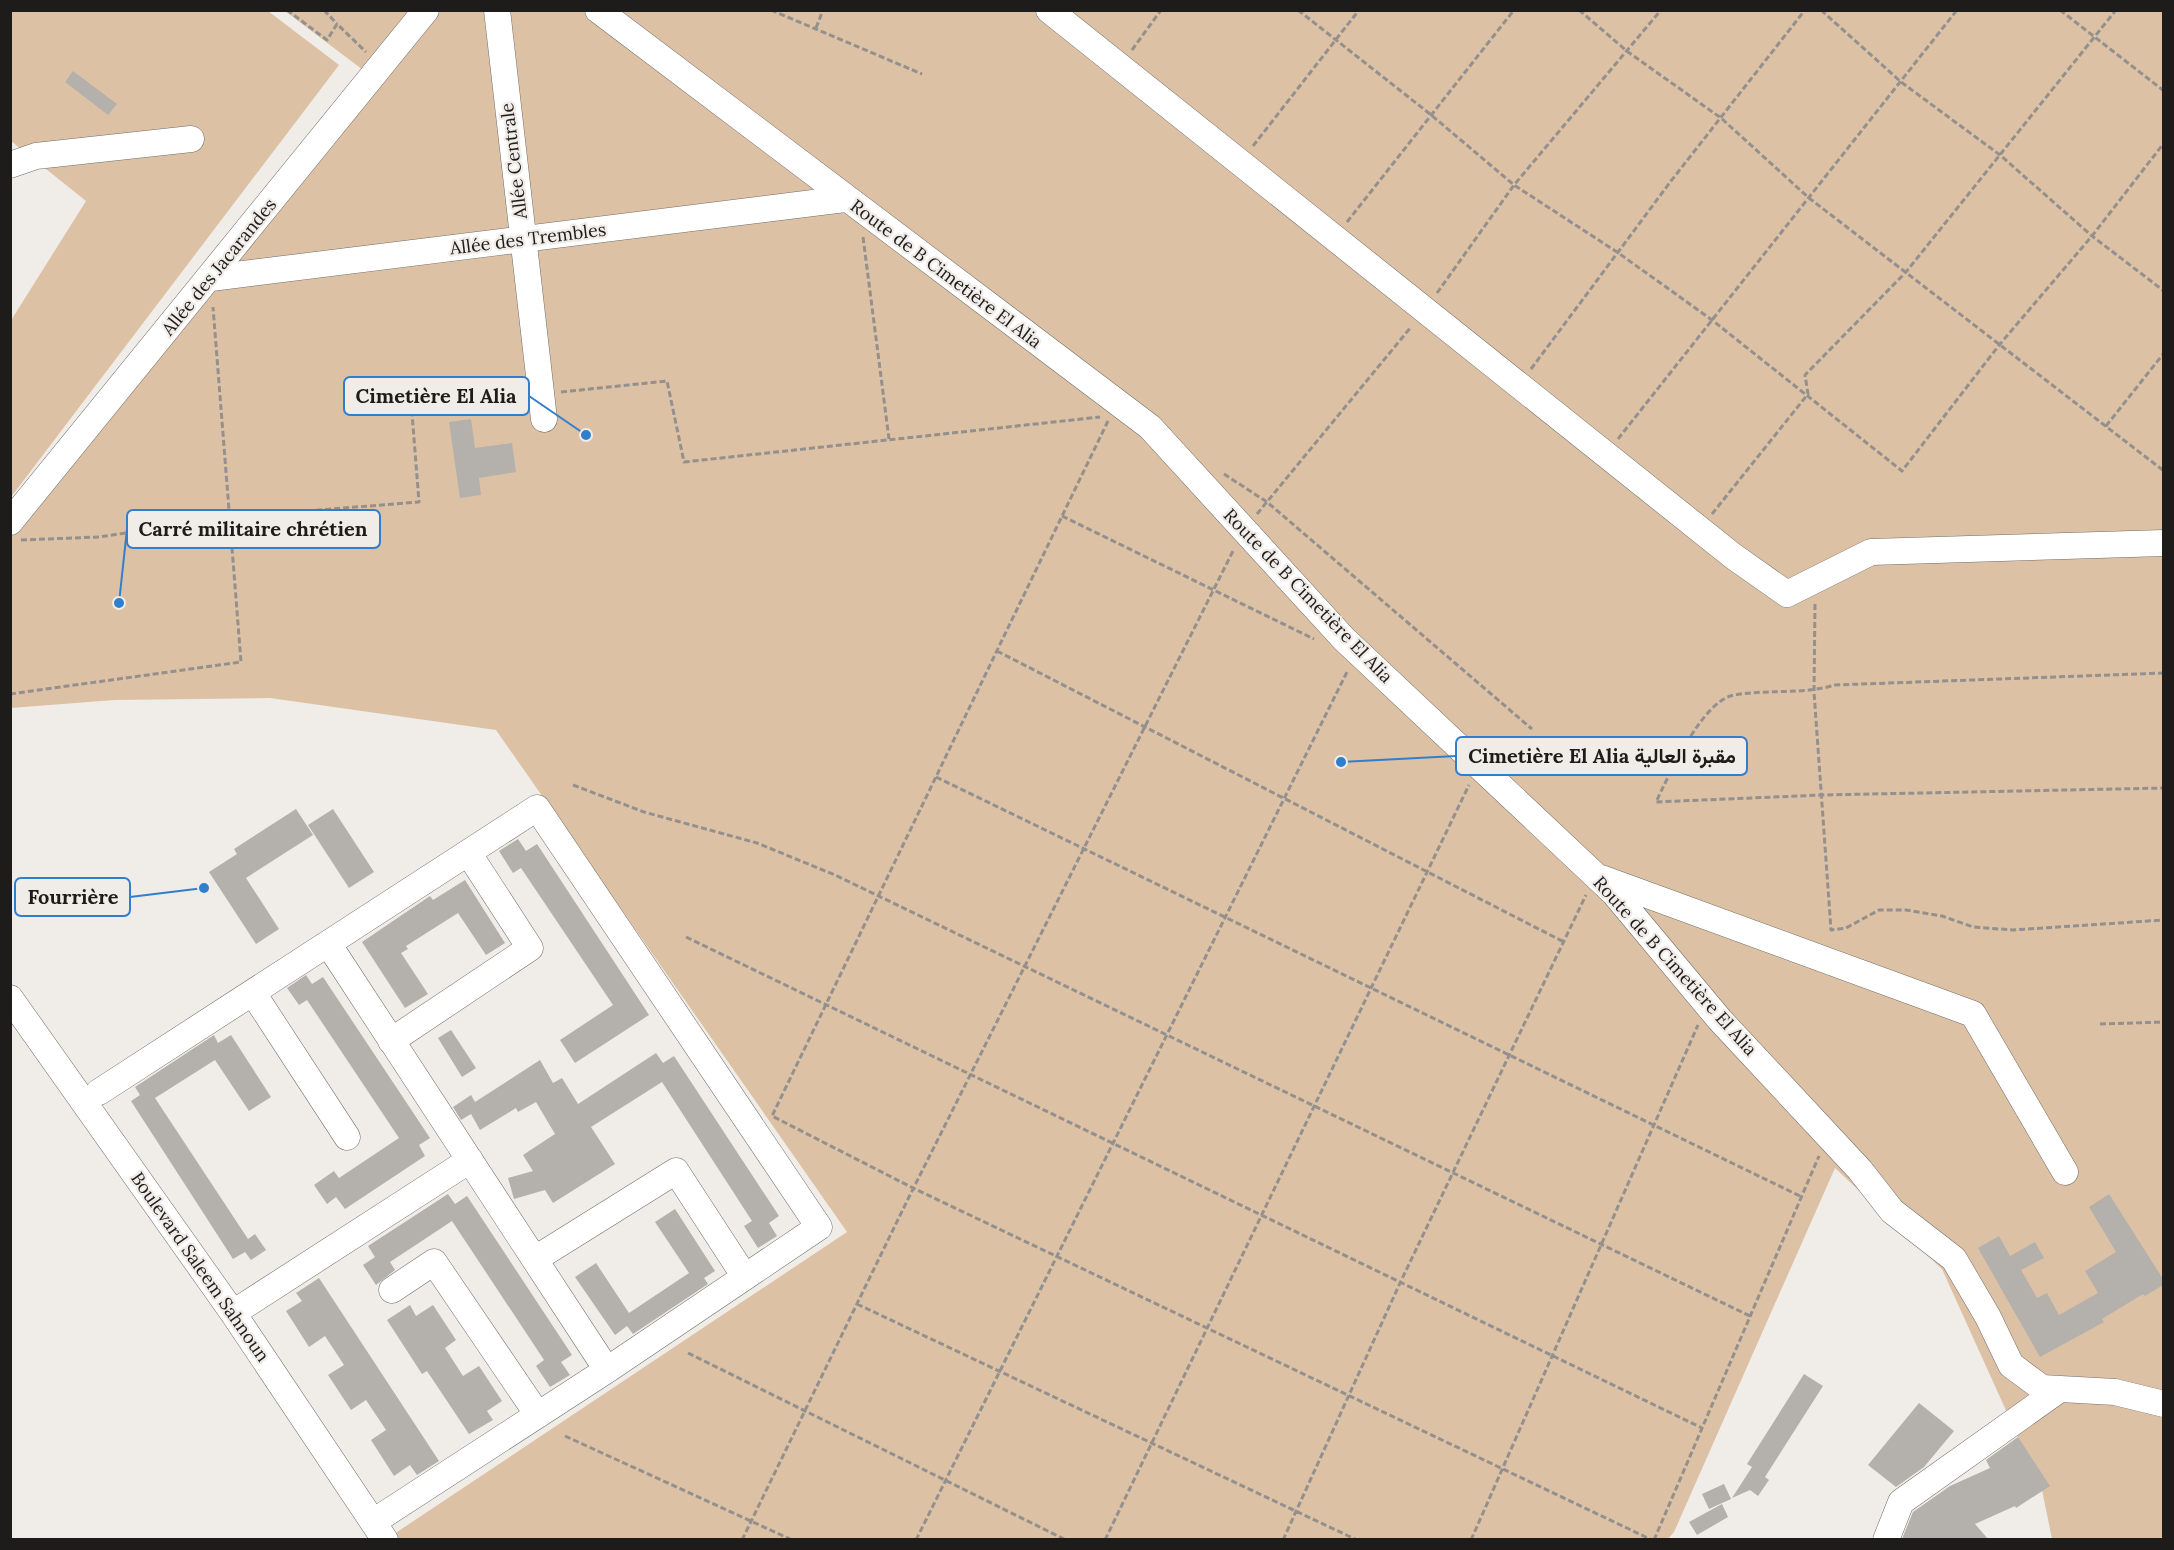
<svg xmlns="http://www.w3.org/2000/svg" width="2174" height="1550" viewBox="0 0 2174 1550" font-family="Lora,Vazirmatn,serif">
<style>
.green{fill:#ddc1a4}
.building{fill:#b4b0ac}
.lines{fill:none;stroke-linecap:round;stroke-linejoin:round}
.minor-casing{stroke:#716d69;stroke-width:27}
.path{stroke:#93908d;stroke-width:3;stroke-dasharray:6 3;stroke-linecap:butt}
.minor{stroke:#fff;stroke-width:26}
.labels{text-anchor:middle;stroke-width:4.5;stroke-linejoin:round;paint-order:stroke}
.street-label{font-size:18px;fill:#1e1c1b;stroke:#f0ece7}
.leader{fill:none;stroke:#307fce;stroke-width:2}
.callout-dot{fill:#307fce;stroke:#f0ece7;stroke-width:2}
.callout{fill:#f0ece7;stroke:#307fce;stroke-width:2}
.callout-label{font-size:20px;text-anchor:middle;font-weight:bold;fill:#1e1c1b}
</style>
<rect width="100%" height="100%" fill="#f0ece7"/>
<path class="green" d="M11 11H268L339 65 11 497 10 322 86 201 11 141Z
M285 11H2163V1539H2052L2042 1490 1942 1269 1835 1168 1674 1532 1668 1539H398L394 1534 847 1232 496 730 270 698 114 700 11 708V521L379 82Z"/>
<path class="building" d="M73 71 117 104 108 115 65 82Z
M471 419 475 448 512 443 516 472 479 478 481 495 460 498 449 422Z
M296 809 313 835 246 878 279 929 256 944 209 872 237 854 234 849Z
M333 809 374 872 349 888 308 825Z
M518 839 526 851 537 844 649 1015 575 1063 560 1040 613 1005 521 868 513 873 499 851Z
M465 880 505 943 486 955 458 913 406 946 408 949 401 953 428 994 405 1008 362 942 430 896 433 900Z
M306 975 312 984 323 977 430 1138 419 1145 425 1156 345 1209 336 1197 327 1204 314 1185 334 1171 339 1178 399 1138 307 1000 299 1005 287 988Z
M451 1030 476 1068 462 1077 438 1038Z
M214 1035 218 1043 231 1035 271 1097 249 1111 215 1060 155 1098 248 1239 255 1234 266 1250 251 1260 245 1252 233 1259 131 1101 140 1095 135 1087Z
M656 1053 663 1063 674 1056 779 1216 769 1223 777 1236 758 1248 744 1226 752 1221 662 1082 591 1127 615 1164 553 1203 545 1190 514 1199 508 1178 533 1171 523 1155 555 1134 536 1102 518 1112 516 1108 480 1130 471 1114 461 1120 453 1107 471 1095 475 1102 540 1060 553 1083 562 1078 578 1104Z
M448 1194 455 1204 467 1196 572 1355 561 1362 570 1375 550 1387 536 1366 544 1360 452 1221 390 1262 395 1270 376 1285 363 1265 375 1257 368 1246Z
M2109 1194 2163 1279V1285L2145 1296 2143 1294 2102 1319 2104 1322 2040 1357 1978 1248 1999 1236 2010 1256 2035 1242 2044 1258 2021 1270 2037 1298 2047 1293 2059 1315 2098 1293 2085 1271 2116 1252 2089 1207Z
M675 1209 715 1271 704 1278 708 1284 633 1334 627 1326 615 1335 575 1277 596 1263 629 1313 689 1273 655 1222Z
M319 1278 439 1461 417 1475 410 1465 394 1476 371 1440 386 1430 366 1400 351 1410 328 1375 344 1365 325 1336 309 1347 286 1311 302 1301 296 1293Z
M410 1305 416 1316 433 1305 456 1340 445 1348 463 1376 479 1366 502 1401 487 1411 493 1420 469 1434 427 1371 422 1374 387 1320Z
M1804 1374 1823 1386 1765 1477 1769 1480 1758 1496 1750 1490 1732 1498 1752 1467 1747 1464Z
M1919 1403 1954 1431 1924 1467 1896 1487 1868 1465Z
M2018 1437 2050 1486 2016 1508 2015 1506 1975 1524 1988 1539H1902L1913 1512 1950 1486 1990 1468 1986 1460Z
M1724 1484 1731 1499 1709 1509 1702 1494Z
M1722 1504 1728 1517 1697 1535 1689 1522Z"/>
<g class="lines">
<g class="minor-casing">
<path id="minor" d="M497 10 544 419
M598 10 1150 427 1344 639 1614 893 1720 1020 1860 1170 1892 1211 1954 1259 1988 1317 2011 1365 2042 1388 2115 1392 2164 1404
M1049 10 1733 556 1787 594 1871 552 2164 543
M10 165 36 156 191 139
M211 278 845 199
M10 522 426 10
M1601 878 1973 1014 2065 1172
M329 945 607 1370
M253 993 347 1137
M10 998 233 1313 385 1540
M391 1041 530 948 469 854
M99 1092 537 808 819 1227 607 1370 373 1522
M535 1259 676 1171 745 1277
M392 1290 434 1262 538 1415
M233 1313 470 1160
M1886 1540 1901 1502 2060 1389"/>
</g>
<path class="path" d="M287 10 327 40 337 24 366 52
M324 10 337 24
M771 10 922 74
M1298 10 1430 114 1514 185 1617 252 1712 320 1902 471 2000 344 2092 236 2164 143
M1579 10 1628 52 1721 118 1809 198 2164 471
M1821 10 1901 82 2000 155 2092 236 2164 291
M2060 10 2164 91
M816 28 823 10
M1132 50 1161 10
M1253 146 1359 10
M1347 222 1514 10
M863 237 889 439
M1437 293 1514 185 1661 10
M1531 369 1671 181 1805 10
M561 392 667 381 684 462 1100 417
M1108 421 772 1116 913 1188 1652 1540
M2106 426 2164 353
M1618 439 1957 10
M1224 474 1267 502 1532 729
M1257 514 1411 327
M1712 514 1808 394 1805 375 1906 272 2116 10
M1062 516 1314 639
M21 540 99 537 231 517 419 502 412 413 521 397
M1815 604 1814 692 1831 930 1846 928 1879 910H1906L1942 916 1973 927 2013 930 2164 920
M997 651 1564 942
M2164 673 1835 685C1802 695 1768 689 1734 695 1702 701 1669 775 1656 802L1823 795 2164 788
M10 694 241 662 213 307
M936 777 1802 1197
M573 785 644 812 757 843 835 875 1750 1316
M686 937 1702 1428
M2100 1024 2164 1022
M857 1304 1357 1540
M688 1353 1066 1540
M565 1436 792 1540
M742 1540 908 1199 1234 549
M916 1540 1347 672
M1105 1540 1469 785
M1283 1540 1400 1283 1586 895
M1471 1540 1698 1025
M1654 1540 1819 1156"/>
<use href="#minor" class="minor"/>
</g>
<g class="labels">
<g class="street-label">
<text transform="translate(514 161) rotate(-97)" y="6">Allée Centrale</text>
<text transform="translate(528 239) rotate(-7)" y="6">Allée des Trembles</text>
<text transform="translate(219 267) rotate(-51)" y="6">Allée des Jacarandes</text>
<text transform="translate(946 274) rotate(37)" y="6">Route de B Cimetière El Alia</text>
<text transform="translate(1308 596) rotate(46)" y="6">Route de B Cimetière El Alia</text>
<text transform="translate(1675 966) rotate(48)" y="6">Route de B Cimetière El Alia</text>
<text transform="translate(200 1267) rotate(55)" y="6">Boulevard Saleem Sahnoun</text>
</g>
</g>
<path class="leader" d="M586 435L529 396M119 603L127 529M1341 762L1456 756M204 888L130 897"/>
<g class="callout-dot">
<circle cx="586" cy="435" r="6"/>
<circle cx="119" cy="603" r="6"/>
<circle cx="1341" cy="762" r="6"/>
<circle cx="204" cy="888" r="6"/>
</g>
<g class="callout">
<rect x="344" y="377" width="185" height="38" rx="6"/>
<rect x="127" y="510" width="253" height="38" rx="6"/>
<rect x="1456" y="737" width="291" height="38" rx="6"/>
<rect x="15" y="878" width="115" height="38" rx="6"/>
</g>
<g class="callout-label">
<text x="436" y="403">Cimetière El Alia</text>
<text x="253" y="536">Carré militaire chrétien</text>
<text x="1602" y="763">Cimetière El Alia مقبرة العالية</text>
<text x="73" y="904">Fourrière</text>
</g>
<rect width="2174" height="1550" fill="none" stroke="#1e1c1b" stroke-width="24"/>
</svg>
